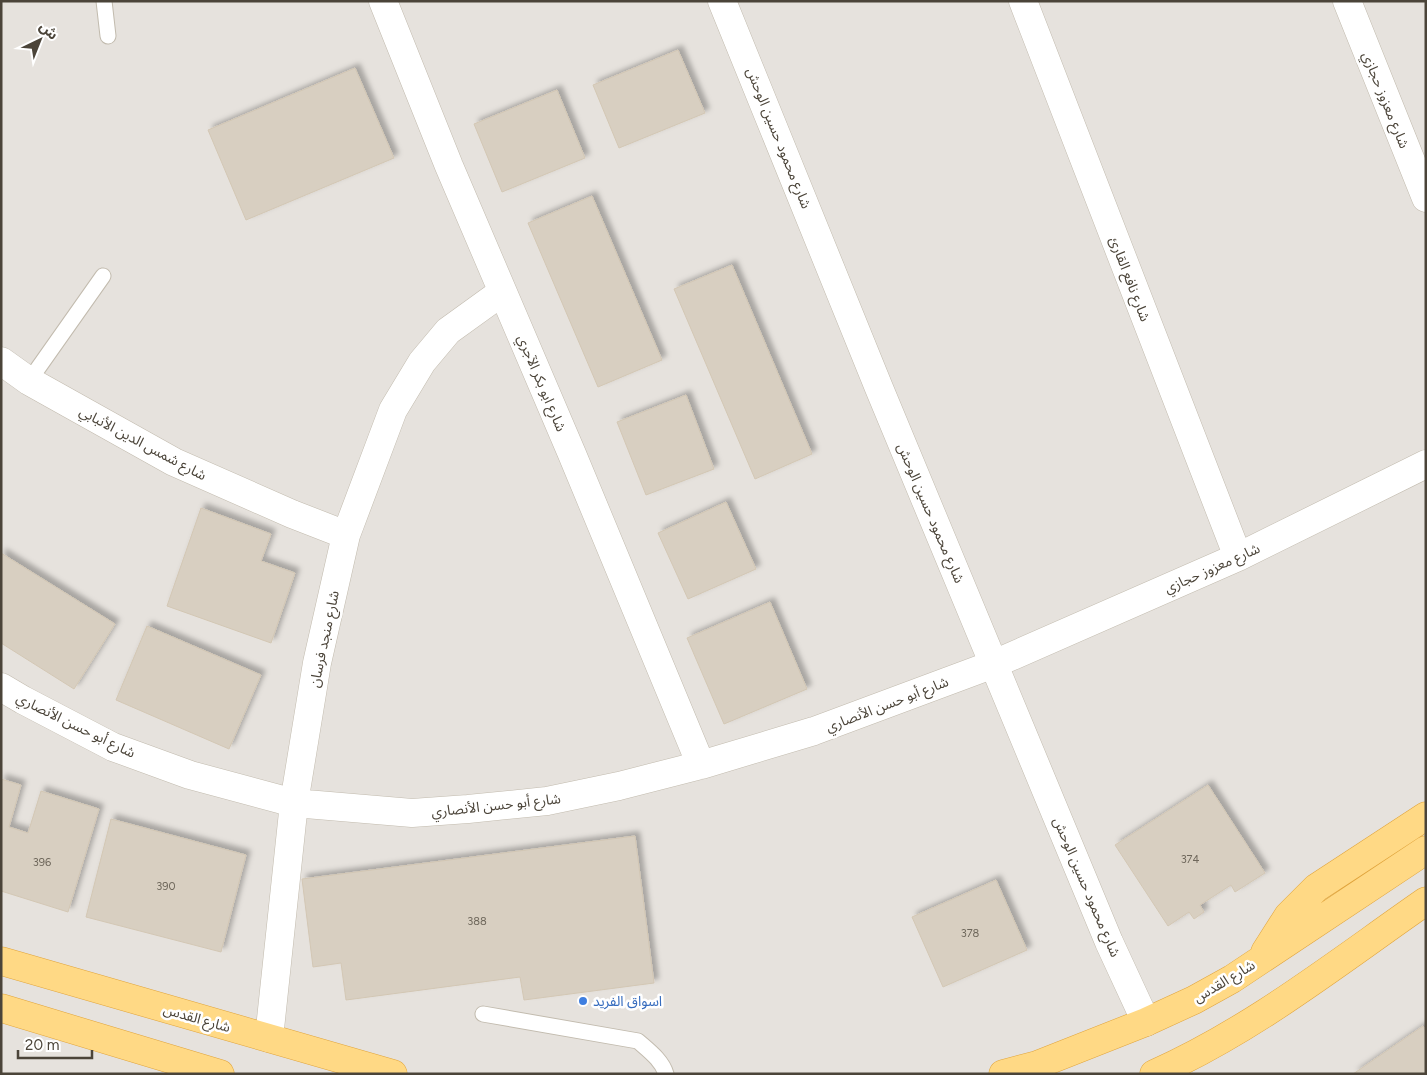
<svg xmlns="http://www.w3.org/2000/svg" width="1427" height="1075" viewBox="0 0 1427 1075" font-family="Figtree,'Noto Sans Arabic',sans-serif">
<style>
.industrial{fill:#e6e2dd}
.building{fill:#d8cfc1;stroke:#d3c7b4;filter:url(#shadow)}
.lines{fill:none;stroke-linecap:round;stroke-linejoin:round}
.service-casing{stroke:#c2bbae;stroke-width:17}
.minor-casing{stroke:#c2bbae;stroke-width:29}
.tertiary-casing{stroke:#c2bbae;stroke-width:29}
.trunk-casing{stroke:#e0a43c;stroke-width:29}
.service{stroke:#fff;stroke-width:15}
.minor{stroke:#fff;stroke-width:28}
.tertiary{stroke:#fff;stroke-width:28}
.trunk{stroke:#ffd985;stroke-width:28}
.shop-dot{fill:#3f7fe0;stroke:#fff;stroke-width:2}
.labels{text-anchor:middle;stroke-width:5;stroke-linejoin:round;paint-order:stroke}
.number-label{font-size:11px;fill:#6e675b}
.street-label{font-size:14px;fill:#4b4439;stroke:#fff}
.shop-label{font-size:14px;fill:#366cbe;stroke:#fff;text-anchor:start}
</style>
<defs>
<filter id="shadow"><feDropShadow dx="4.5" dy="-4.5" stdDeviation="2.5" flood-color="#0004"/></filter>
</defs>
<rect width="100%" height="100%" fill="#f6f3ec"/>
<path class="industrial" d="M1 1H1426V1074H1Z"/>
<path class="building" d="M678 50 705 113 619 148 593 85Z
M355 68 394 158 246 220 208 130Z
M557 90 585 158 502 192 474 124Z
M592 196 662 360 598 387 528 223Z
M732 265 812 454 755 479 674 289Z
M686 395 714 469 646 495 617 422Z
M726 502 756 569 688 599 658 533Z
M201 508 271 534 261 561 295 573 271 643 167 606Z
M1 553 115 624 74 689 1 643Z
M770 602 807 689 724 724 687 638Z
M147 626 261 675 229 749 116 700Z
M1 779 21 785 9 827 28 833 41 791 99 809 68 912 1 891Z
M1208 785 1265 873 1235 892 1231 885 1200 905 1204 912 1194 919 1189 912 1168 926 1115 845Z
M111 819 246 855 221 952 86 917Z
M635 836 654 983 524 1000 520 977 346 1000 341 963 313 967 302 879Z
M996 880 1027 950 943 987 912 917Z
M1423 1026 1426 1030V1074H1353Z"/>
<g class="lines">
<g class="service-casing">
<path id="service" d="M104 1 108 36
M29 381 103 276
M483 1014 638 1041C648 1050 662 1060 666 1074"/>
</g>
<g class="minor-casing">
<path id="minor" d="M383 1 449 166 572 454 701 765
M1023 1 1238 557
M1347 1 1426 198
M1 361 29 381 174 462 292 514 346 535
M1 687 23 700 113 747 190 775 294 803 412 813 468 809 547 801 619 786 701 765 814 731 994 664 1238 557 1426 464
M269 1038 294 803 317 663 346 535 393 410 422 362 448 331 502 292"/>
</g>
<g class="tertiary-casing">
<path id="tertiary" d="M722 1 879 388 1109 942 1146 1022"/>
</g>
<g class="trunk-casing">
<path id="trunk" d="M1265 952 1288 916 1316 888 1426 816
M1 961 393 1074
M1 1008 220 1074
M1003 1074 1037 1065 1146 1022 1194 1000 1232 979 1426 850
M1154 1074C1253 1030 1338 962 1426 901"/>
</g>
<use href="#service" class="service"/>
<use href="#minor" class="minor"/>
<use href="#tertiary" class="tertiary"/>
<use href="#trunk" class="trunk"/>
</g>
<circle class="shop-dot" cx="583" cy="1001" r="5"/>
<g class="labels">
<g class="number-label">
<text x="1190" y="863">374</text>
<text x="42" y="866">396</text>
<text x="166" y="890">390</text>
<text x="477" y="925">388</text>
<text x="970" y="937">378</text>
</g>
<g class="street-label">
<text transform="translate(1386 100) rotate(68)" y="5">شارع معزوز حجازي</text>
<text transform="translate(779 138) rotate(68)" y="5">شارع محمود حسين الوحش</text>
<text transform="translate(1130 279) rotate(69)" y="5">شارع نافع القارئ</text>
<text transform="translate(542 383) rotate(67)" y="5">شارع ابو بكر الآجري</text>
<text transform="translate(143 443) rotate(28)" y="5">شارع شمس الدين الأنبابي</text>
<text transform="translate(931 513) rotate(67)" y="5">شارع محمود حسين الوحش</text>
<text transform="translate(1212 568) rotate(-24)" y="5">شارع معزوز حجازي</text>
<text transform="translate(324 639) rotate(-78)" y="5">شارع منجد فرسان</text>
<text transform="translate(887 704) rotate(-21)" y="5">شارع أبو حسن الأنصاري</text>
<text transform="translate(76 725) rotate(26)" y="5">شارع أبو حسن الأنصاري</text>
<text transform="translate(496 805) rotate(-6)" y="5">شارع أبو حسن الأنصاري</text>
<text transform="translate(1087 887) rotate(67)" y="5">شارع محمود حسين الوحش</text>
<text transform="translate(1224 981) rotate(-31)" y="5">شارع القدس</text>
<text transform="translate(197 1018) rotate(16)" y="5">شارع القدس</text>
</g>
<g class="shop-label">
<text x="593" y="1006">اسواق الفريد</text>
</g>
</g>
<rect width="1427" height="1075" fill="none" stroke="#4b4439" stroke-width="5"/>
<g transform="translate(40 40) rotate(43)" stroke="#ffffff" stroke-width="4" paint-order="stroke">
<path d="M0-4L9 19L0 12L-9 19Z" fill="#4b4439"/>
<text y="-8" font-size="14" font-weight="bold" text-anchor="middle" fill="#4b4439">ش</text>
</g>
<path d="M18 1050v8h74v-8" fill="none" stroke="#4b4439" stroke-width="2.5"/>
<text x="25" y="1050" font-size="15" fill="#4b4439" stroke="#ffffff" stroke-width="4" paint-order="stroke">20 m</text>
</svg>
